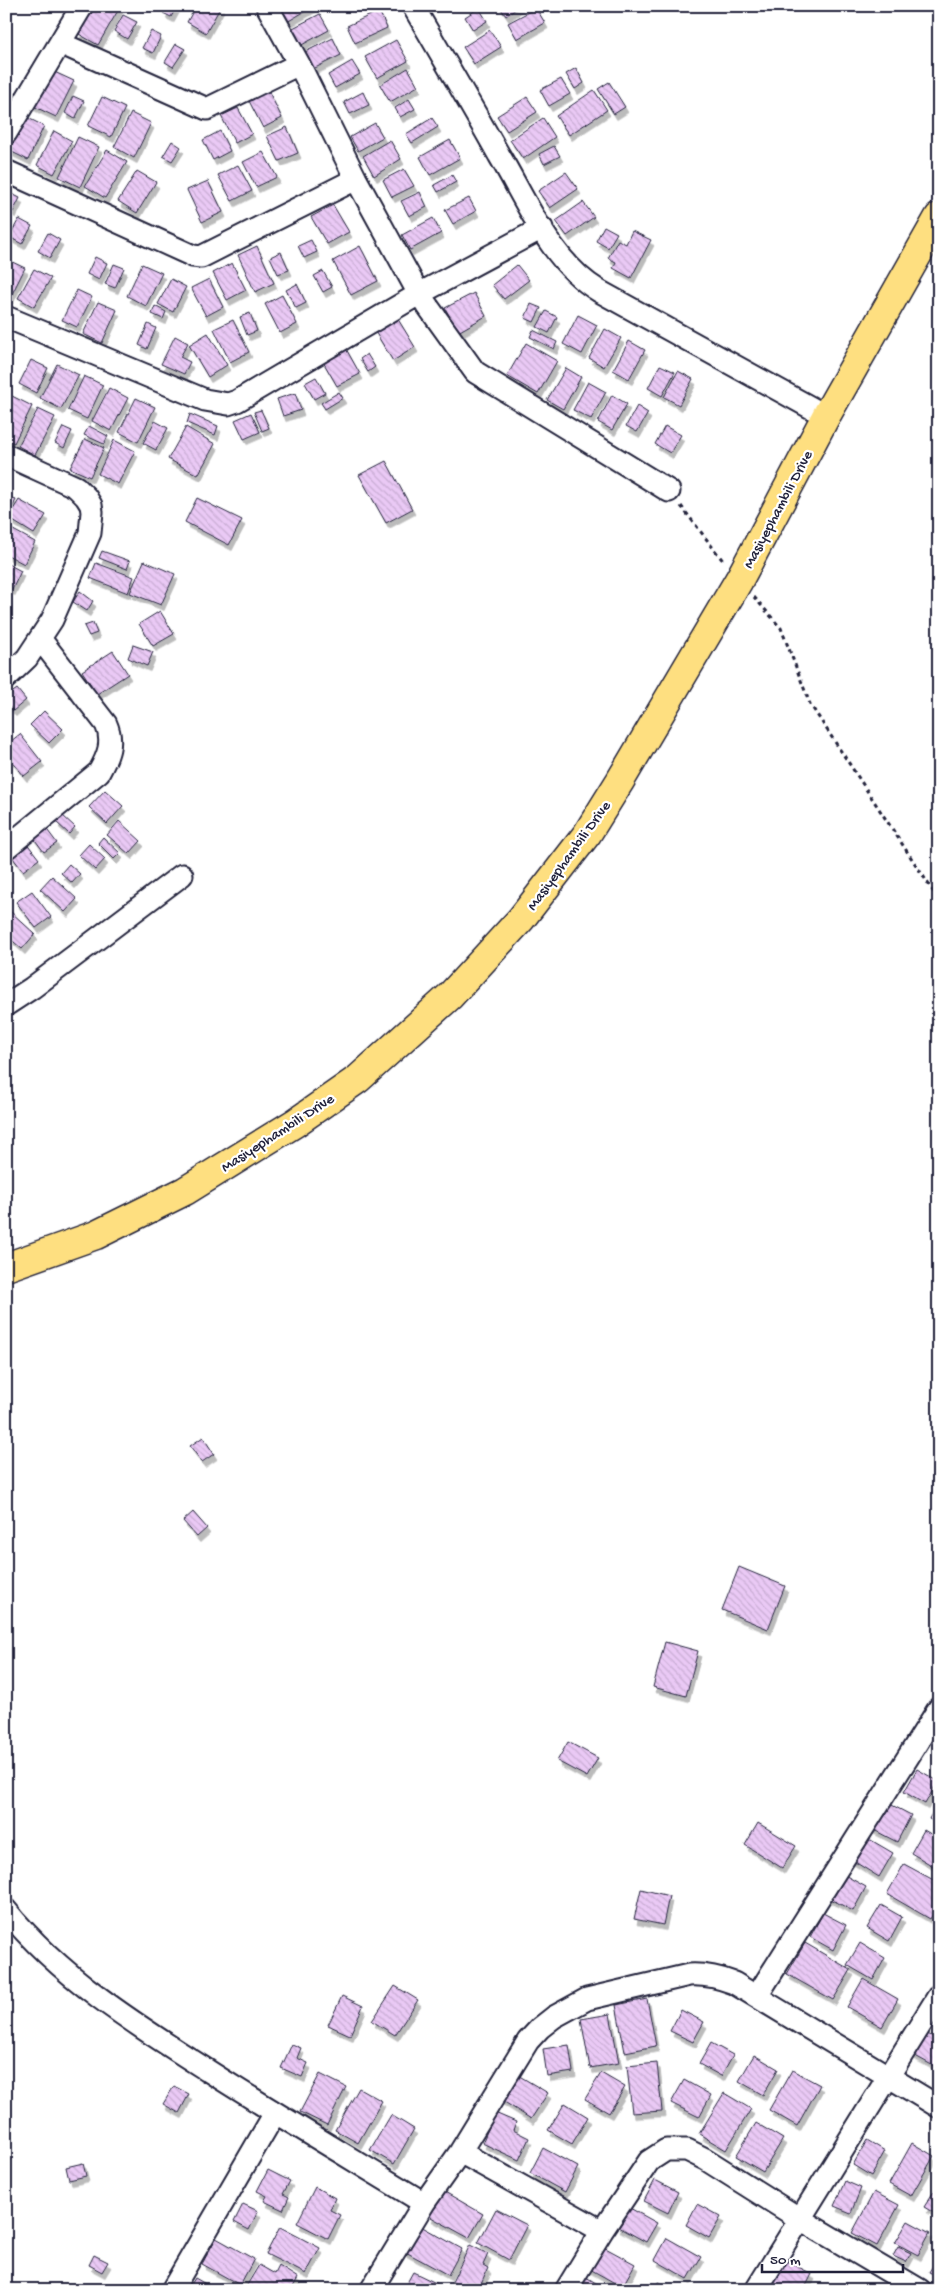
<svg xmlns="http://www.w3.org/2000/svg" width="945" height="2296" viewBox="0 0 945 2296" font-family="'Gochi Hand',sans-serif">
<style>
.building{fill:url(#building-back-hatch);stroke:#22223b;filter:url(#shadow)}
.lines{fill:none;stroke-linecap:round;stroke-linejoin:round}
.street-casing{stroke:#22223b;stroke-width:25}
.primary-casing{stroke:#22223b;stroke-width:31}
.path{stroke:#22223b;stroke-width:3;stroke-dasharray:4 4;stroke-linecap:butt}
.street{stroke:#fff;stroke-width:21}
.primary{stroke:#fedf80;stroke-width:28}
.labels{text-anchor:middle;stroke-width:4.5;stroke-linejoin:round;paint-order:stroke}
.street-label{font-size:15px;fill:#22223b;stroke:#fff}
</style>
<defs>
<pattern id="building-back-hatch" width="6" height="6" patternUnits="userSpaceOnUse" patternTransform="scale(1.25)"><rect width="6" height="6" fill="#eac9f5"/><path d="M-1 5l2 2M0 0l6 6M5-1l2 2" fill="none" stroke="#c8acd3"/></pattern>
<filter id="shadow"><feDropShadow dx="3" dy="5.5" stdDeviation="0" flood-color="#0004"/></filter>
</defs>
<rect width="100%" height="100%" fill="#fff"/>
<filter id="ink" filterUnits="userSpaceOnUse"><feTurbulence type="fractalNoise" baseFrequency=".02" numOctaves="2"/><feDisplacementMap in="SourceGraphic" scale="10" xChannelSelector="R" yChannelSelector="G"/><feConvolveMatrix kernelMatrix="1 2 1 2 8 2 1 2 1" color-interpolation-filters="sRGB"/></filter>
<g filter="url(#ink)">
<path class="building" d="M92 6 120 7 98 45 77 33Z
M167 6H177L171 17 163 13Z
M196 6H221L206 33 187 22Z
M282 6H314L287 22 279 8Z
M499 6H520L506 16Z
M479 8 487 21 473 30 465 17Z
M536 8 545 23 517 39 508 23Z
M379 11 387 28 355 43 347 26Z
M320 14 329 30 298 47 289 30Z
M123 15 137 22 127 39 114 31Z
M490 30 501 47 474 64 463 47Z
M151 31 161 36 153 53 142 48Z
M333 38 341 55 311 70 303 53Z
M396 40 408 61 377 78 365 57Z
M176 44 185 49 173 67 165 62Z
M352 61 360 74 335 88 328 75Z
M408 68 418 86 390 102 380 85Z
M576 68 584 83 575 89 566 74Z
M48 69 74 81 56 117 31 105Z
M561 79 570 94 549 106 540 90Z
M609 82 625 107 614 114 598 89Z
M268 90 282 118 263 128 249 101Z
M594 90 607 110 569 135 556 116Z
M363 92 369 105 350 114 344 102Z
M73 96 84 101 75 119 65 113Z
M102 97 125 108 111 137 88 126Z
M527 97 537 112 507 131 497 116Z
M409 99 415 109 400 117 395 108Z
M238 108 252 134 235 143 221 116Z
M131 113 151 123 134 158 114 147Z
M20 114 44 126 28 160 6 149V143Z
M432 118 438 127 412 143 406 134Z
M543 118 555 137 523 159 510 140Z
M375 123 383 137 358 151 350 137Z
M287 127 298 153 279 161 267 136Z
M54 131 72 141 54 174 37 165Z
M220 131 230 151 213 160 203 140Z
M78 137 99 147 80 187 59 177Z
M390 140 401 159 374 176 363 156Z
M450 140 460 158 430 175 420 157Z
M172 141 181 147 172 161 163 156Z
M554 146 560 156 544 164 539 154Z
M107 150 127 162 105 198 85 186Z
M263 152 277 177 256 187 243 162Z
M238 165 252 191 232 201 218 175Z
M404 169 414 186 392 197 383 180Z
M137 171 156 182 137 213 118 201Z
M566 172 578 189 550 208 538 191Z
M452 175 456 182 438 192 434 185Z
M208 181 223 212 202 222 187 190Z
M6 191 20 198 13 212 6 209Z
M420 192 427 207 409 216 401 201Z
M469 198 476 211 453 224 445 210Z
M583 202 594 217 567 236 556 221Z
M333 205 349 232 327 244 311 217Z
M433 218 441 233 410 250 402 235Z
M19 219 32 226 22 244 9 237Z
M604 226 617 233 608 248 596 241Z
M632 231 651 240 631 278 613 268 616 262 608 258 618 240 626 244Z
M48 233 60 240 50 258 38 251Z
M311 240 317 252 304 258 298 246Z
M257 246 274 283 255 292 238 255Z
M360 246 378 281 351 295 333 261Z
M281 252 289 270 278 274 270 257Z
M95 257 107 263 99 280 87 274Z
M6 259 25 268 10 298 6 296Z
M232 263 246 290 227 300 213 273Z
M114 264 124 268 115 288 105 284Z
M142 264 162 273 146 306 127 296Z
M517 265 529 280 504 299 492 285Z
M34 269 51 278 34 307 18 298Z
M323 271 332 287 323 292 314 276Z
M171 279 186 287 173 312 158 304Z
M209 279 223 307 206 316 191 288Z
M297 284 306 303 296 308 286 290Z
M77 290 92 297 77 327 62 320Z
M474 293 486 316 458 332 445 308Z
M282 295 297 324 280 333 265 304Z
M98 302 117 310 102 343 83 334Z
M531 304 541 308 534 322 525 318Z
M155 306 166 312 163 319 152 314Z
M546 311 557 317 549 333 537 327Z
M250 313 257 331 247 335 240 317Z
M578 315 597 325 582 354 563 344Z
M396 316 415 347 393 361 374 330Z
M233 320 249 352 230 362 214 329Z
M148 324 156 328 147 349 139 345Z
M605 329 621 338 604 367 589 358Z
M533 330 557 342 554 349 530 337Z
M208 333 227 365 208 377 189 345Z
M175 336 188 343 180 357 190 362 184 374 161 364Z
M629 341 645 350 629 379 613 370Z
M526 343 557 361 538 394 507 376Z
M345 347 360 374 337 386 322 360Z
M367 354 375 367 368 372 360 359Z
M31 360 48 368 36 393 19 384Z
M57 364 79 375 61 409 40 398Z
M660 365 675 372 662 396 648 388Z
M566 368 581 377 563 409 547 400Z
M678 371 693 379 679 405 664 397Z
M84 376 103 385 87 419 68 410Z
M316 377 325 393 314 399 305 383Z
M588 382 606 392 591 419 573 410Z
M109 388 128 398 111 431 92 421Z
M339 392 343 398 325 409 321 403Z
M295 393 301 410 283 416 277 399Z
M612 395 627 404 612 430 598 422Z
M12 396 32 406 14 443 6 439V407Z
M136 398 155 407 138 442 119 432Z
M637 406 648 413 637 432 626 426Z
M38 409 55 417 35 455 18 446Z
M261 410 269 428 262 431 254 412Z
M251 413 260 432 244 439 235 420Z
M190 414 218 426 215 435 187 423Z
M155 421 168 428 156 450 143 443Z
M89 426 108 436 104 444 84 435Z
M665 426 681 435 670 453 655 444Z
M63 427 72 431 64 448 55 443Z
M186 427 215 444 198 475 168 459Z
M85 439 104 448 90 477 70 468Z
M114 440 135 451 118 484 98 474Z
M386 461 412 509 386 523 359 475Z
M6 495 16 500 6 520Z
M197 498 242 520 229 545 185 522Z
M19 500 46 515 34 534 8 518Z
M6 526 35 542 24 564 6 554Z
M102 551 130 561 127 569 99 558Z
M144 561 175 574 161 605 130 593Z
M6 563 21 571 12 590 6 587Z
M96 563 134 577 128 593 90 578Z
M80 591 93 601 87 611 73 602Z
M160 611 174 634 153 646 139 624Z
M93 623 97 633 89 636 84 626Z
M133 645 153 652 147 666 128 658Z
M113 651 128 674 97 694 82 671Z
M17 689 26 700 13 711 6 703V697Z
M44 711 63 729 49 743 30 725Z
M20 734 42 762 24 776 6 754V745Z
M105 790 123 806 107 824 89 807Z
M62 815 75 827 69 834 56 822Z
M119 821 141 841 129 854 107 835Z
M42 823 57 843 44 852 30 833Z
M22 837 39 859 23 871 6 849Z
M103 837 120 853 114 859 98 843Z
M89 844 105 859 95 870 79 855Z
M69 864 80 874 72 883 61 873Z
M52 876 77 899 65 912 40 889Z
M32 891 51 917 36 928 16 902Z
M10 911 35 934 22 949 6 935V915Z
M203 1437 214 1454 202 1462 190 1446Z
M193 1512 207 1528 197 1537 183 1521Z
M739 1567 785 1586 768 1629 722 1610Z
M665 1642 698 1651 686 1696 653 1687Z
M568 1742 598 1758 587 1777 557 1761Z
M917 1769 938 1781 925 1804 904 1792Z
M939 1800V1824L929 1819Z
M884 1801 911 1815 897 1842 870 1828Z
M758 1823 796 1846 782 1868 745 1845Z
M924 1830 939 1839V1856L933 1866 911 1853Z
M864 1836 893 1853 879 1877 850 1859Z
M904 1864 939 1883V1904L930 1919 887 1894Z
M841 1873 866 1887 853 1911 827 1897Z
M641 1889 669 1896 663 1925 634 1919Z
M881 1905 902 1917 889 1941 867 1928Z
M823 1913 846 1925 833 1950 810 1937Z
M805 1943 851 1970 833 2000 787 1974Z
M860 1943 885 1958 873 1980 847 1965Z
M863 1979 898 1999 882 2027 847 2007Z
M395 1986 418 2000 395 2035 372 2021Z
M342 1996 363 2006 350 2035 328 2025Z
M647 1999 656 2046 625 2052 616 2005Z
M681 2010 704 2022 693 2042 670 2031Z
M610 2014 619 2063 590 2068 581 2019Z
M920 2030 939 2040V2069L908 2052Z
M711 2043 733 2055 721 2076 699 2064Z
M292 2044 301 2048 297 2058 308 2063 302 2077 281 2068Z
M569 2045 573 2072 547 2076 543 2049Z
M754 2055 778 2069 763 2095 739 2081Z
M657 2063 662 2111 632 2113 627 2066Z
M792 2070 820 2085 797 2126 769 2110Z
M511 2071 548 2093 531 2119 495 2096Z
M601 2073 625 2087 609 2113 585 2099Z
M320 2074 346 2087 327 2125 300 2112Z
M684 2080 711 2095 699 2117 671 2103Z
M174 2086 189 2094 179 2113 163 2104Z
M359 2088 382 2101 358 2143 335 2130Z
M724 2093 751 2109 726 2150 699 2134Z
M565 2103 588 2117 572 2144 548 2130Z
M495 2113 516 2122 513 2130 529 2138 519 2160 482 2143Z
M391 2115 414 2129 394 2164 370 2150Z
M756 2123 783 2139 763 2172 736 2156Z
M867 2140 885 2151 871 2176 853 2165Z
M912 2143 934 2156 911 2196 889 2184Z
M543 2148 578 2167 565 2192 530 2173Z
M83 2163 86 2176 69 2180 66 2167Z
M268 2170 290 2181 283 2194 289 2197 283 2210 264 2201 267 2196 257 2191Z
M655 2180 678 2192 668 2213 644 2201Z
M845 2181 861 2188 851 2213 834 2206Z
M938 2185H939V2216L924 2207Z
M315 2187 335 2198 330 2210 340 2215 328 2239 297 2223Z
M443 2191 483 2214 469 2238 429 2216Z
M874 2192 899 2205 877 2246 852 2233Z
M243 2204 258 2211 249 2230 234 2222Z
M697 2204 721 2217 709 2238 686 2225Z
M628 2207 657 2223 646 2242 617 2226Z
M496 2209 527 2225 509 2260 478 2243Z
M908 2221 930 2233 918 2255 895 2243Z
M417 2224 462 2249 448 2275 402 2250Z
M280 2227 320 2248 306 2274 266 2254Z
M216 2238 254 2259 240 2285 202 2264Z
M667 2238 701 2257 688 2279 655 2260Z
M470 2245 488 2254 483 2265 488 2268 478 2290H468L452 2282Z
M600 2245 635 2264 622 2287 588 2268Z
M898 2247 911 2253 906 2262 893 2256Z
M94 2255 108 2262 102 2272 89 2265Z
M939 2256V2277L929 2272Z
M779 2257 812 2274 804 2290H787L767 2280Z
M259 2265 275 2274 279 2266 298 2278 293 2287 297 2290H244Z
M413 2272 438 2284 435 2290H403Z
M583 2275 607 2290H574Z
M195 2278 216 2290H188Z
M658 2282 672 2290H654Z"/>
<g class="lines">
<g class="street-casing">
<path id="street" d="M267 6 299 64 356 179 419 294 475 372 669 491
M413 6C442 56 471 105 499 155 527 202 551 262 599 291L826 416
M60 43 207 109 299 64
M6 133 82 6
M6 171 193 256 201 257 356 179
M6 317 205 400 228 404 237 401 419 294 542 228
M6 455 76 487 86 497 91 505 92 512 90 533 52 620 27 658 6 678
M6 848 99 772C108 756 114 742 106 724L41 640
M6 1005 32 988 182 875
M6 1910C60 1977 136 2025 207 2070 279 2116 352 2159 424 2203
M757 1996 939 1708
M460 2152 602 2231
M172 2290 275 2113
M371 2290 424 2203 460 2152 528 2041 540 2028 554 2017 587 1999 689 1975C705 1974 718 1977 734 1983L939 2107
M566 2290 602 2231 649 2161 666 2150H687L705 2159 800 2219 920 2290
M756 2290 939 1995"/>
</g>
<g class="primary-casing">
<path id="primary" d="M6 1267 96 1235 185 1191 295 1123 358 1079 450 996 521 919 587 834 620 781 739 580 826 416 939 217"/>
</g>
<path class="path" d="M681 506 724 562
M754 597 781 628 810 704 939 900"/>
<use href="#street" class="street"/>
<use href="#primary" class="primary"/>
</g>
</g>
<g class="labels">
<g class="street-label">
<text transform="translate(777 509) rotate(-62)" y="5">Masiyephambili Drive</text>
<text transform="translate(568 855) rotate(-54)" y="5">Masiyephambili Drive</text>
<text transform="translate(277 1132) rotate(-33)" y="5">Masiyephambili Drive</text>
</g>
</g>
<rect width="945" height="2296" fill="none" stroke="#fff" stroke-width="25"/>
<rect x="12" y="12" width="920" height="2271" fill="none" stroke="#22223b" stroke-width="2" filter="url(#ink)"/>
<path d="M762 2264v8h141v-8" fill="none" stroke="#22223b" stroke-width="2.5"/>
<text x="770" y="2264" font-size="15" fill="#22223b" stroke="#ffffff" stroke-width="4" paint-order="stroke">50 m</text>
</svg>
